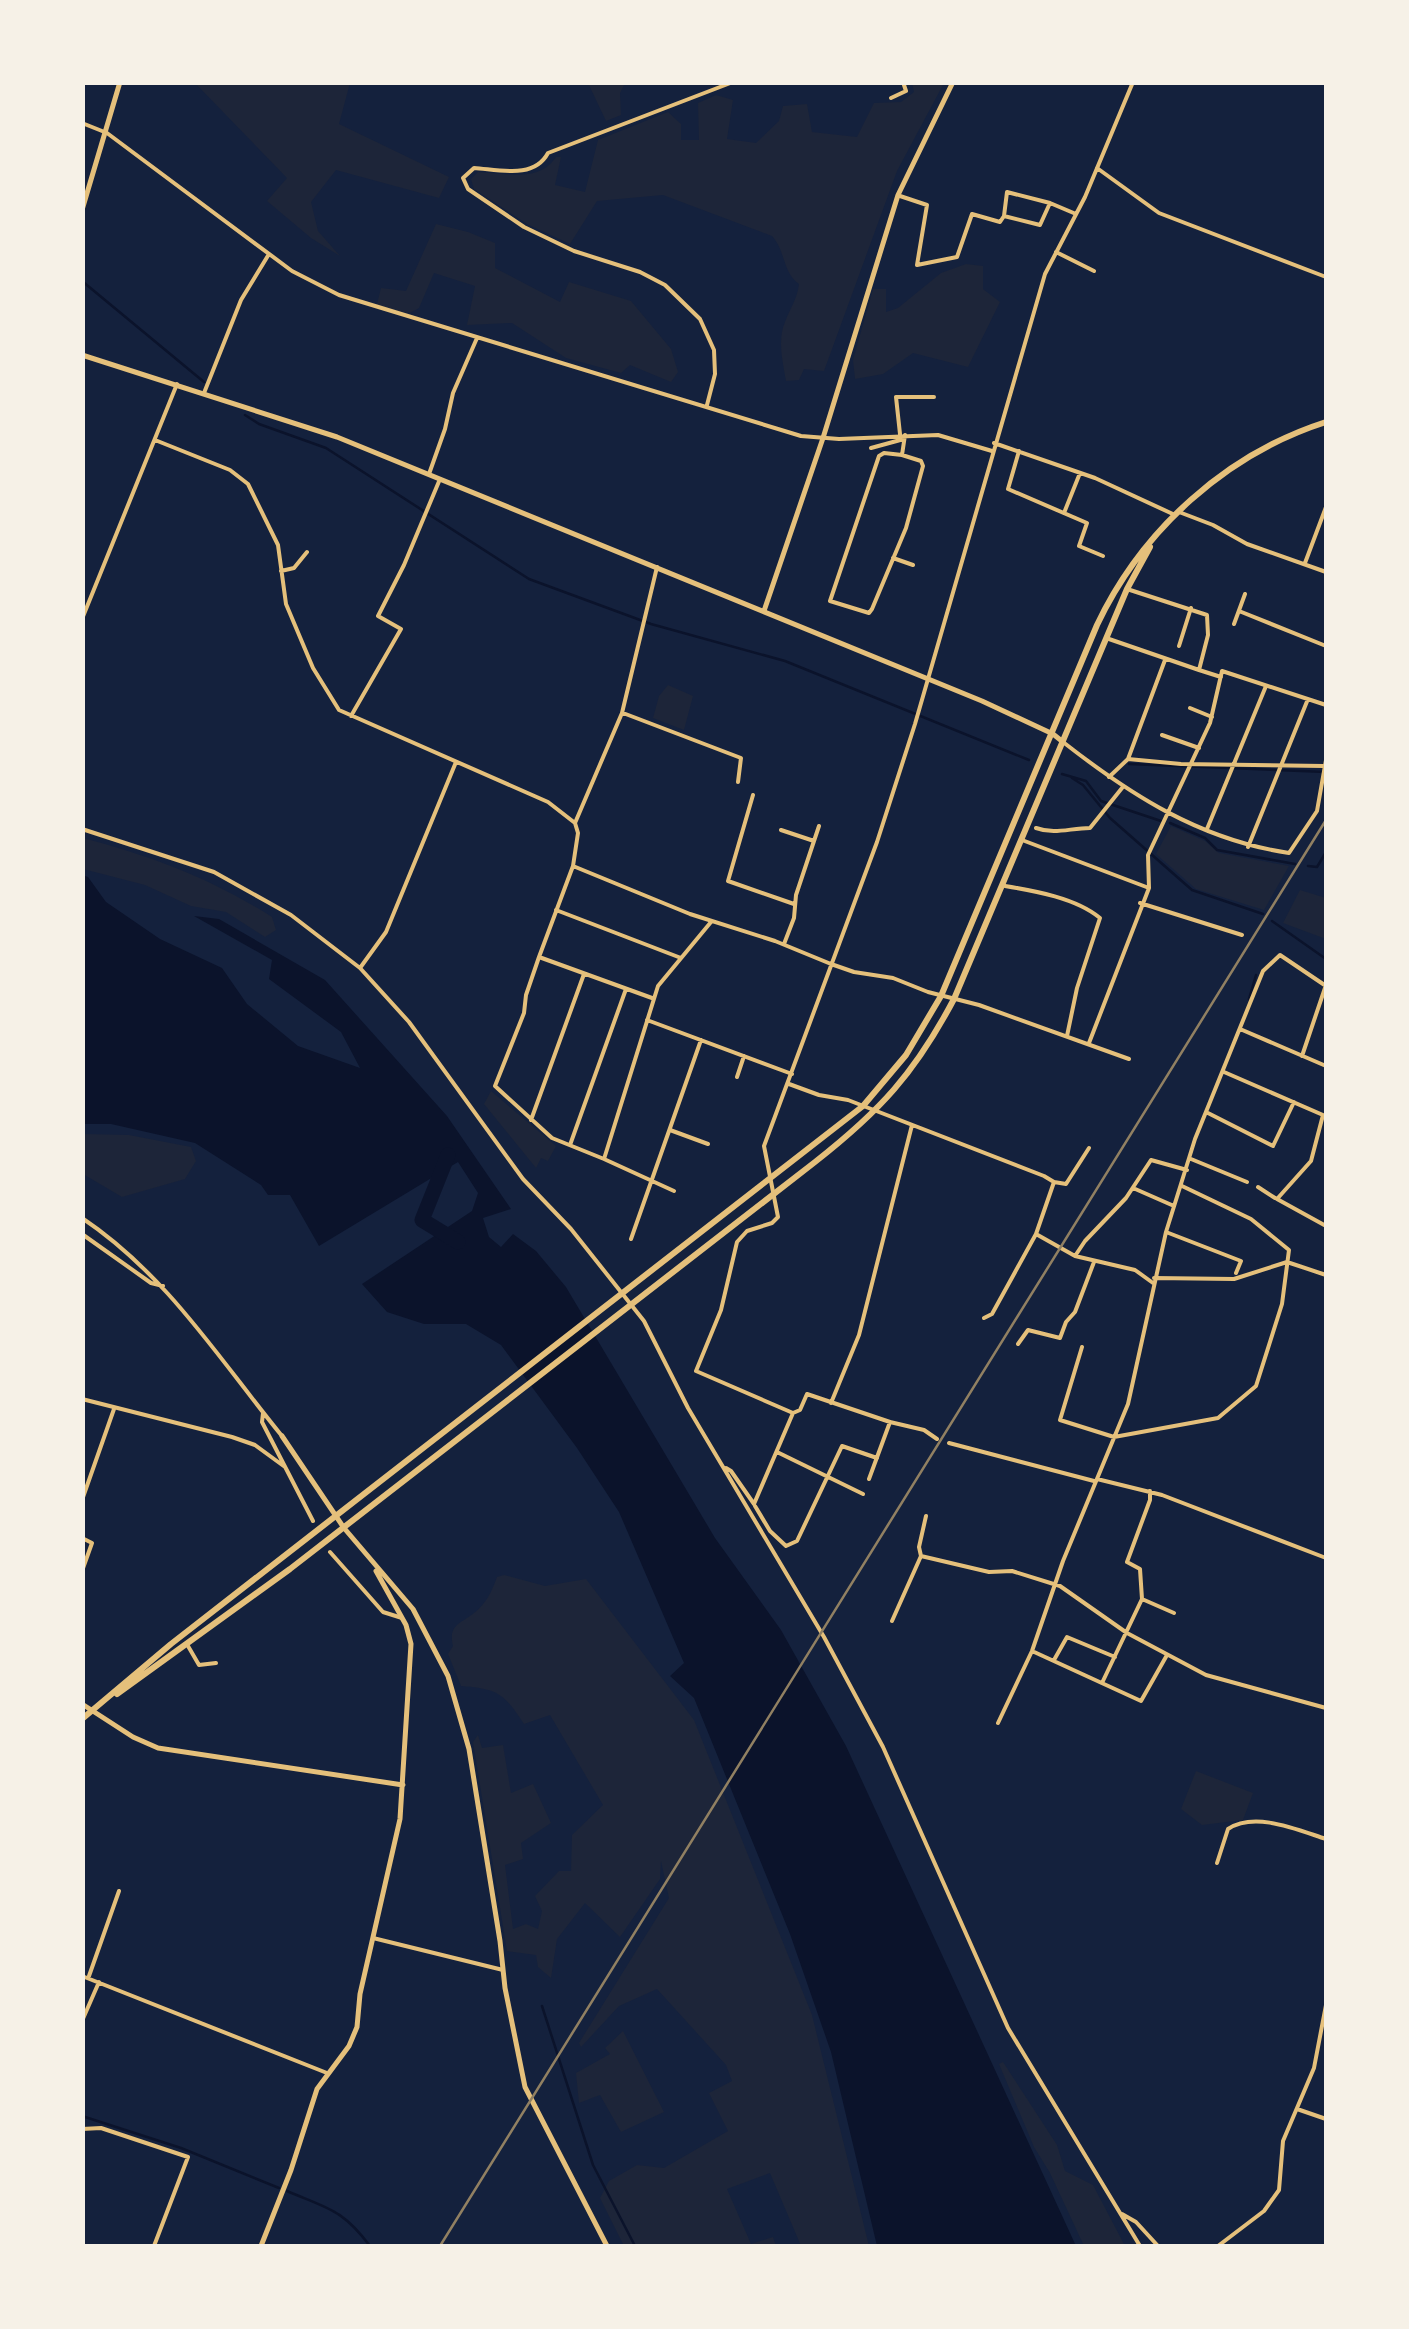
<svg xmlns="http://www.w3.org/2000/svg" width="1409" height="2329" viewBox="0 0 1409 2329" font-family="Merriweather,serif">
<style>
.green{fill:#1d2539}
.water{fill:#0b132b}
.lines{fill:none;stroke-linecap:round;stroke-linejoin:round}
.stream{stroke:#0b132b;stroke-width:2.5}
.river{stroke:#0b132b;stroke-width:15}
.minor{stroke:#e5c07b;stroke-width:4}
.tertiary{stroke:#e5c07b;stroke-width:5}
.secondary{stroke:#e5c07b;stroke-width:5}
.primary{stroke:#e5c07b;stroke-width:6}
.rail{stroke:#918062;stroke-width:2.5}
</style>
<rect width="100%" height="100%" fill="#14213d"/>
<path class="green" d="M195 83H350L339 124 449 177 439 198 336 170 311 202 318 231 340 256 311 238 267 201 287 178Z
M588 83H625L620 93 621 115 606 121Z
M912 83H944L897 171 824 371 804 369 799 380 786 381C783 363 777 340 785 322 790 308 797 300 799 284 782 272 786 251 772 236L663 195 597 201 570 244 527 224 474 189 471 179 478 172C505 173 539 183 556 157H561L555 185 585 192 598 140 668 112 681 124V140H699L698 103 716 95 733 100 727 139 756 143 779 121 783 106 807 104 812 132 857 137 874 103 901 102 914 92Z
M436 224 468 232 495 243V268L560 302 569 282 631 301 671 349 678 372 671 382 630 365 621 373 566 358 512 323 467 325 475 286 434 273 419 308 410 313 376 308 381 288 406 291Z
M966 264 983 266V289L1000 302 968 367 913 353 883 374 855 379 853 360 873 289H886V312L898 308 941 273Z
M668 685 693 696 684 730 653 718 659 696Z
M1171 826 1205 841 1219 853 1289 866 1264 910 1196 889 1156 854Z
M83 838C154 857 210 878 272 917L276 930 265 937 226 912 191 906 145 885 83 869Z
M1300 890 1326 898V939L1283 923Z
M491 1091 556 1146 548 1161 541 1158 536 1168 484 1104Z
M83 1134 129 1135 191 1147 196 1161 185 1179 122 1197 83 1174Z
M504 1575 545 1586 586 1579 694 1720 812 2015 869 2246H801L770 2173 727 2189 751 2244 773 2237 776 2246H624L600 2198 609 2181 637 2165 664 2168 728 2131 709 2093 732 2081 726 2065 657 1989 619 2006 581 2047 579 2043 669 1898 661 1861 660 1879 620 1937 585 1903 557 1939 551 1978 538 1967 536 1955 507 1951 473 1742 478 1735 482 1748 503 1745 511 1793 533 1784 551 1823 521 1843 523 1859 505 1865 513 1929 526 1924 538 1929 542 1911 535 1896 559 1871H571L572 1835 603 1805 550 1715 524 1724C503 1692 497 1689 461 1686L448 1654 453 1646C448 1625 460 1624 474 1613 486 1604 492 1591 497 1577Z
M1196 1771 1253 1793 1243 1820 1202 1825 1181 1809Z
M623 2031 664 2112 621 2132 600 2095 579 2103 576 2073 610 2054 605 2048Z
M1003 2062 1057 2145 1065 2171 1093 2185 1125 2246H1084L1050 2173 1034 2147 999 2064Z"/>
<path class="water" d="M82 875 88 877 106 902 160 939 222 968 247 1004 298 1046 360 1068 341 1032 269 979 272 960 194 916 219 919 325 980 447 1116 511 1209 483 1218 489 1237 501 1247 513 1234 536 1251 566 1287 715 1538 781 1630 846 1746 1076 2246H877L831 2052 790 1934 694 1698 670 1676 684 1663 619 1512 577 1448 501 1345 466 1324H424L387 1312 362 1284 472 1211 478 1193 458 1162 319 1246 290 1195H268L261 1185 195 1143 111 1124H83Z"/>
<g class="lines">
<path class="stream" d="M82 281 204 382
M245 415 259 424 326 448 529 579 651 624 785 661 1029 760
M1129 764 1326 772
M1062 774 1086 781 1101 801 1161 821
M1072 778 1083 785 1110 818 1192 890 1263 914
M1170 823 1205 838 1217 850 1295 864
M1308 866 1317 867 1326 852
M1272 921 1326 959
M1249 999 1256 975
M542 2006 593 2165 635 2246
M82 2116 181 2148 279 2188
M287 2191C329 2209 342 2209 370 2246"/>
<path class="river" d="M448 1155 422 1220 458 1242"/>
<path class="minor" d="M891 98 906 91 903 82
M82 123 107 133 292 271 339 295 801 436 839 439 938 435 992 451
M1097 168 1159 213 1326 277
M900 196 927 205 917 265 957 257 972 214 1000 222 1004 216 1040 225 1050 203 1076 214
M1004 216 1007 192 1050 203
M1056 252 1094 271
M204 393 241 300 269 254
M707 405 715 374 714 350 700 319 665 285 640 272 574 251 524 227 468 189 463 178 474 168C501 170 534 179 548 153L733 82
M900 434 896 397H934
M155 440 230 470 248 484 278 545 286 604 313 668 339 710 548 802 575 823
M994 443 1095 478 1175 515
M871 448 904 439
M1019 451 1008 489 1087 523 1079 546 1103 556
M902 455 884 453 879 456 830 601 869 613 872 609 906 528 923 466 921 461 902 455 905 435
M429 474 445 429 453 393 477 338
M1179 512 1213 525 1247 544 1326 572
M1064 513 1080 473
M893 558 913 565
M1305 563 1326 507
M657 567 622 713 575 823 578 833 573 866 539 957 526 995 524 1013 495 1086 552 1138 604 1159 658 986 711 922
M281 571 294 568 307 552
M1127 589 1207 615 1208 635 1199 670 1221 677
M1239 611 1326 646
M82 619 177 384
M1234 624 1245 594
M1109 639 1199 670
M1179 646 1191 608
M1190 708 1212 717
M623 713 741 758 738 782
M351 716 401 629 378 616 404 565 440 479
M1162 735 1199 748
M1063 742C1132 796 1201 840 1289 853L1317 811 1326 760
M1128 759 1165 660
M1109 777 1128 759 1181 764 1324 766
M753 795 728 881 794 904
M1036 828C1055 835 1070 828 1090 828L1122 788
M82 829 214 872 291 915 360 968 409 1022 523 1179 571 1229 644 1321 688 1408 824 1637 883 1747 1008 2028 1140 2246
M1207 829 1266 686
M781 830 814 841
M1022 840 1149 888
M1248 847 1308 699
M573 866 690 914 775 941 831 964 854 972 893 978 928 992 979 1005 1129 1059
M1005 886C1035 891 1076 898 1100 918L1077 988 1067 1036
M1140 903 1242 935
M556 910 681 958
M784 944 794 918 796 895 819 826
M539 957 652 998
M360 968 386 932 456 762
M647 1020 792 1074
M1240 1029 1326 1066
M1089 1043 1149 888 1148 855 1210 723 1222 671 1326 705
M1302 1056 1326 985
M1224 1072 1323 1115 1311 1161 1277 1199 1326 1226
M737 1077 744 1056
M789 1084 819 1095 848 1100 1044 1176 1054 1182 1066 1184 1089 1148
M1206 1112 1273 1146 1294 1102
M531 1120 584 974
M670 1130 708 1144
M570 1145 626 989
M604 1159 674 1191
M1191 1159 1247 1182
M1258 1187 1275 1198
M1133 1188 1174 1206
M82 1218C167 1275 219 1359 282 1436
M1166 1232 1241 1261 1236 1273
M82 1234 151 1283 163 1286
M1036 1234 1075 1256 1135 1270 1153 1283
M631 1239 701 1040
M1075 1256 1085 1241 1126 1198 1151 1160 1187 1170
M1154 1278 1234 1279 1287 1262 1326 1275
M984 1318 992 1314 1036 1234 1054 1182
M1018 1344 1028 1330 1060 1338 1066 1322 1075 1312 1094 1262
M1082 1347 1060 1420 1114 1437 1218 1418 1256 1386 1282 1304 1289 1250 1251 1219 1182 1186
M82 1399 232 1437 255 1445 285 1467
M831 1403 859 1335 912 1125
M263 1413 262 1422 313 1521
M793 1413 696 1371 721 1310 737 1242 747 1231 772 1223 778 1217 764 1146 877 842 915 724 1045 274 1085 197 1133 82
M949 1443 1094 1481
M777 1452 863 1494
M726 1468 731 1471 754 1504 793 1413 800 1410 807 1394 890 1422 924 1430 937 1439
M869 1479 890 1422
M1097 1479 1162 1495 1326 1558
M82 1500 114 1409
M755 1506 770 1531 786 1546 797 1541 842 1446 877 1458
M82 1538 92 1543 82 1571
M330 1552 383 1612 402 1618
M921 1556 989 1572 1012 1571 1060 1586 1127 1633 1206 1675 1326 1708
M1142 1599 1174 1613
M892 1621 921 1556 919 1547 926 1516
M188 1646 199 1665 216 1663
M1032 1651 1141 1701 1167 1655
M1054 1660 1067 1637 1115 1657
M1102 1683 1142 1599 1140 1569 1127 1562 1150 1500V1491
M998 1723 1032 1651 1063 1561 1128 1404 1166 1232 1195 1139 1263 971 1280 955 1326 986
M1217 1863 1228 1829C1255 1811 1298 1830 1326 1839
M373 1938 503 1970
M82 1976 327 2073
M89 1976 119 1891
M82 2021 99 1982
M1297 2109 1326 2119
M82 2129 101 2128 188 2157 154 2246
M1122 2214 1136 2222 1158 2246
M1218 2246 1264 2211 1279 2190 1283 2141 1314 2068 1326 2005"/>
<path class="tertiary" d="M82 210 120 82
M282 1436 344 1528"/>
<path class="secondary" d="M82 355 337 437 982 701 1053 734 1063 742
M764 611 823 438 898 195 953 82
M344 1528 413 1609 448 1676 469 1749 500 1941 505 1988 525 2087 607 2246
M82 1704 133 1737 158 1748 403 1785
M261 2246 291 2170 317 2089 349 2046 357 2027 360 1994 400 1819 411 1644 406 1625 376 1571"/>
<path class="primary" d="M117 1694 290 1569 815 1162C880 1111 915 1073 954 999L1127 589 1150 547
M82 1719 171 1644 863 1106 906 1055 941 996 1097 625C1142 530 1226 454 1326 422"/>
<path class="rail" d="M440 2246 1326 820"/>
</g>
<rect width="1409" height="2329" fill="none" stroke="#f6f1e7" stroke-width="170"/>
</svg>
